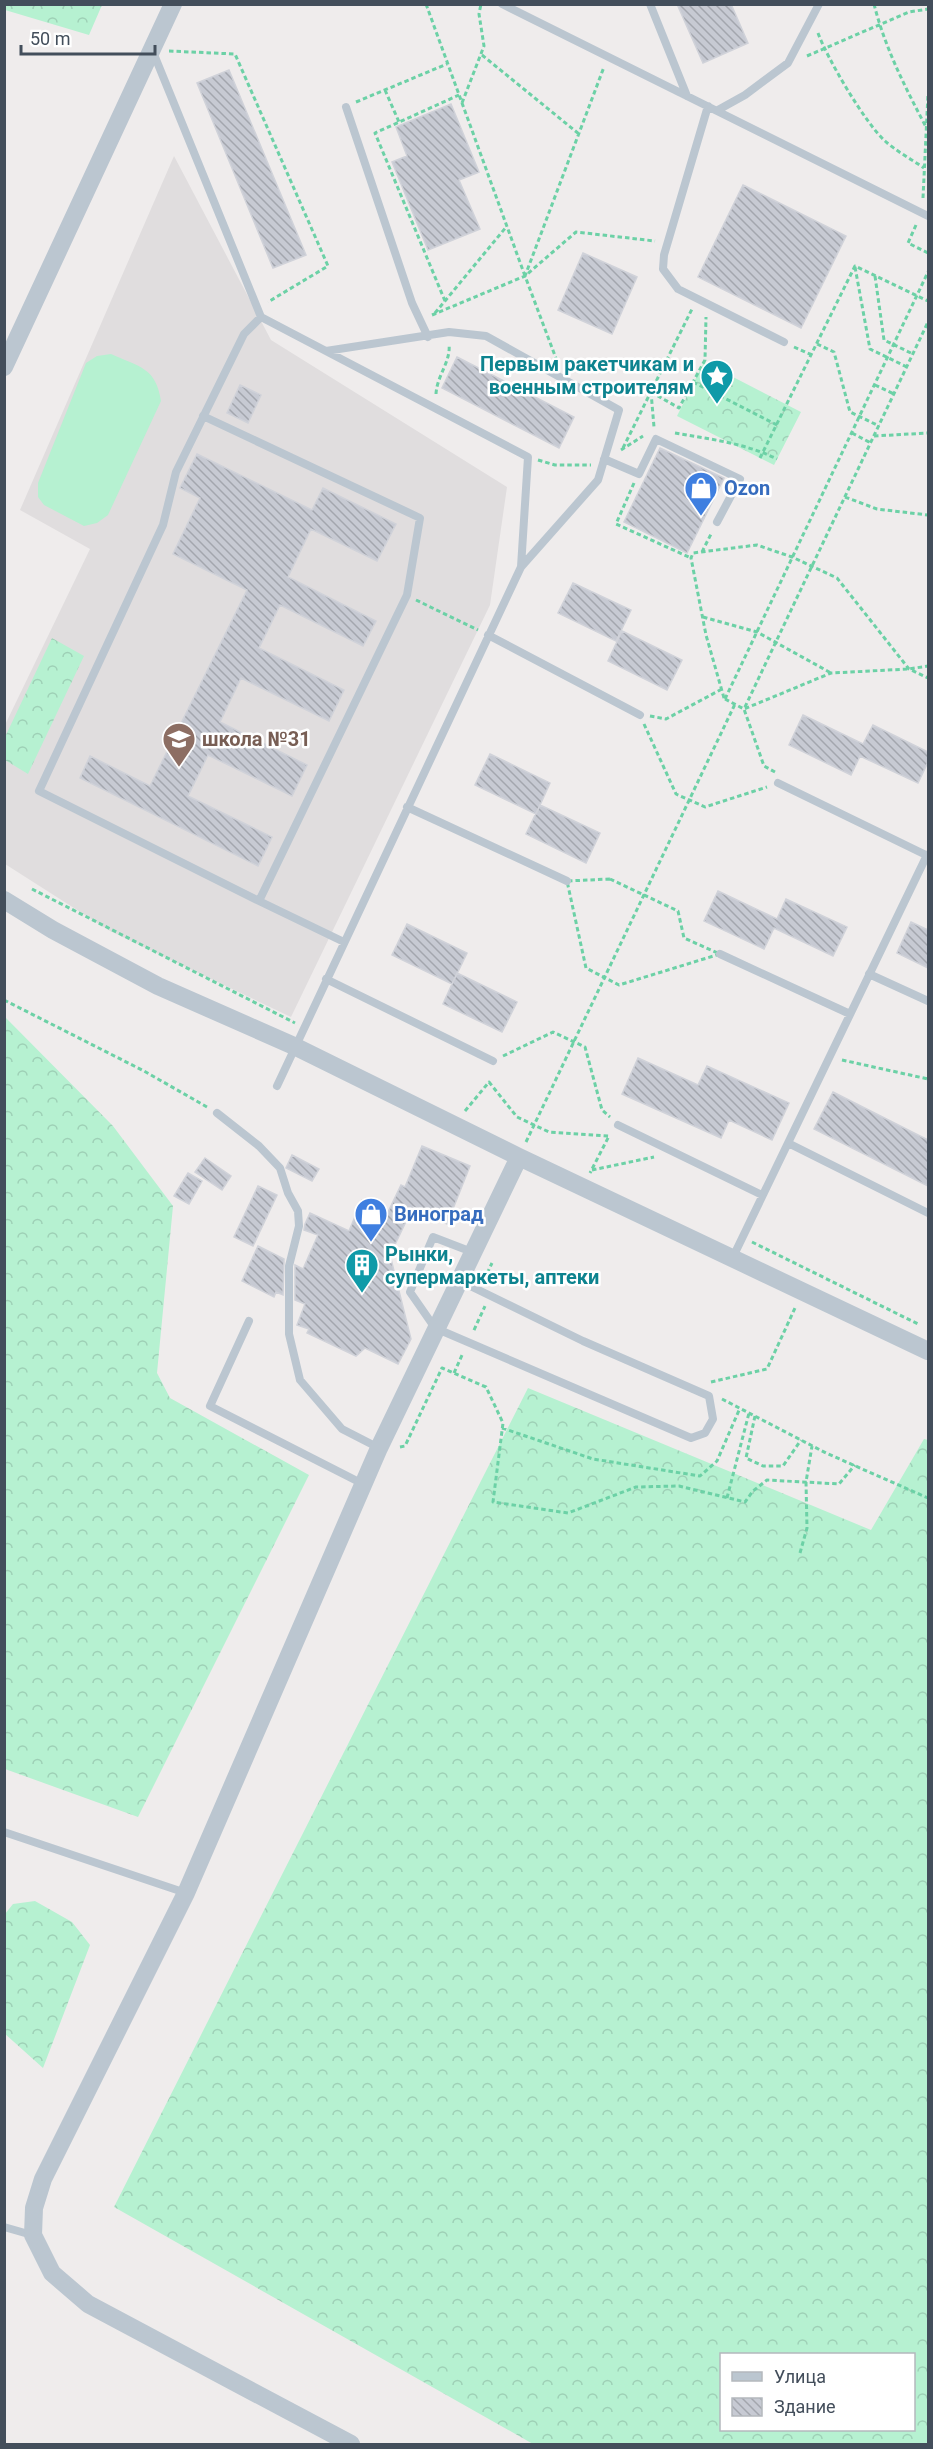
<svg xmlns="http://www.w3.org/2000/svg" width="933" height="2449" viewBox="0 0 933 2449" font-family="Roboto,sans-serif">
<style>
.education{fill:#e0ddde}
.forest{fill:url(#forest-crowns);fill-rule:evenodd}
.pitch{fill:#b6f1d1}
.building{fill:url(#building-back-hatch);stroke:#d0d2d9;stroke-width:1.5}
.lines{fill:none;stroke-linecap:round;stroke-linejoin:round}
.path{stroke:#6cd1a6;stroke-width:3;stroke-dasharray:4.5 3;stroke-linecap:butt}
.service{stroke:#bbc6d0;stroke-width:8}
.tertiary{stroke:#bbc6d0;stroke-width:18}
.labels{text-anchor:middle;stroke-width:5;stroke-linejoin:round;paint-order:stroke}
.culture-label{font-size:20px;font-weight:bold;fill:#0d838f;stroke:#fff;text-anchor:end}
.shop-label{font-size:20px;font-weight:bold;fill:#366cbe;stroke:#fff;text-anchor:start}
.education-label{font-size:20px;font-weight:bold;fill:#785e54;stroke:#fff;text-anchor:start}
</style>
<defs>
<pattern id="forest-crowns" width="20" height="18" patternUnits="userSpaceOnUse" patternTransform="scale(1.5)"><rect width="20" height="18" fill="#b6f1d1"/><path d="M2 6a3 3 0 1 1 6 0M12 15a3 3 0 1 1 6 0" fill="none" stroke="#9ed0b6"/></pattern>
<pattern id="building-back-hatch" width="6" height="6" patternUnits="userSpaceOnUse" patternTransform="scale(1.5)"><rect width="6" height="6" fill="#c7cad3"/><path d="M-1 5l2 2M0 0l6 6M5-1l2 2" fill="none" stroke="#a3a6ae"/></pattern>
</defs>
<rect width="100%" height="100%" fill="#efecec"/>
<path class="education" d="M174 156 271 340 507 487 490 605 291 1017 110 931 5 864 4 727 90 549 20 510Z"/>
<path class="forest" d="M4 5 5 4 102 5 89 35 5 10Z
M704 362 801 412 774 465 677 416Z
M52 638 84 656 28 774 5 760V737Z
M5 1017 113 1126 173 1206 157 1373 170 1398 309 1475 138 1817 5 1769Z
M528 1388 871 1530 924 1439 928 1440V2444H533L114 2207ZM914 2354V2430H722V2354Z
M35 1901 72 1922 90 1945 43 2068 4 2033 5 1914 13 1904Z"/>
<path class="pitch" d="M111 354C139 367 156 367 161 401L108 515 97 523 84 526 44 505 38 497V483L86 363 97 356Z"/>
<path class="building" d="M677 4H731L748 43 703 63Z
M229 70 306 255 273 268 197 83Z
M451 104 479 172 459 180 480 229 428 250 392 162 407 156 396 127Z
M743 185 846 236 801 328 698 277Z
M583 253 637 277 612 334 558 310Z
M457 357 574 417 559 448 442 388Z
M240 385 261 395 248 423 227 413Z
M660 448 724 478 687 553 624 522Z
M197 454 312 510 323 488 396 524 377 561 311 529 288 577 376 621 363 646 280 605 259 648 344 690 329 721 241 678 220 722 307 765 292 796 208 755 188 796 272 837 258 866 80 778 90 756 150 786 247 590 173 554 200 498 180 488Z
M573 583 631 610 616 641 558 613Z
M622 631 682 660 667 690 608 661Z
M803 715 863 744 873 725 928 752V762L918 783 860 756 851 775 789 745Z
M490 754 550 783 536 814 475 785Z
M540 805 600 833 586 863 526 834Z
M718 891 777 919 786 899 847 927 833 956 774 928 764 949 704 921Z
M911 922 928 930V968L897 953Z
M407 924 467 953 452 984 392 955Z
M457 973 517 1002 502 1032 443 1004Z
M638 1058 698 1085 707 1066 789 1103 772 1140 729 1120 721 1138 622 1094Z
M833 1092 928 1140V1186L814 1129Z
M422 1146 470 1166 447 1224 413 1207 390 1255 411 1339 398 1364 365 1348 356 1356 307 1333 309 1329 297 1325 305 1304 295 1300V1265L303 1269 318 1235 304 1230 305 1224 310 1213 349 1231 362 1200 388 1212 401 1185 405 1187Z
M292 1155 319 1169 312 1181 286 1168Z
M205 1158 231 1176 222 1190 195 1172Z
M188 1173 202 1181 189 1204 174 1196Z
M258 1186 277 1195 253 1246 234 1237Z
M258 1246 284 1259 283 1295 276 1292 274 1297 242 1281Z"/>
<g class="lines">
<path class="path" d="M426 4 525 276
M874 4C885 48 905 87 926 127
M818 33C827 58 865 123 885 141 896 151 911 159 924 168
M169 51 235 54 328 266 268 302
M482 55 579 134
M807 56 909 12 928 9
M385 90 399 122
M356 102 447 64
M462 103 484 46 479 14 481 4
M923 198 928 94
M916 225 908 243 928 253
M855 267 870 349 907 367
M875 276 884 340 913 354
M445 301 375 133 459 95
M435 313 507 226
M432 315 525 276 576 232 655 241
M817 344 834 352 850 412 879 426
M794 347 812 355
M557 361 525 276 604 67
M693 382 777 425
M875 385 894 394
M651 392 679 408 705 360 706 317
M651 392 654 427
M436 394C437 375 451 362 449 344
M675 433C709 439 745 443 777 459
M852 433 871 443
M874 436 928 433
M623 448 692 309
M621 450 643 436
M760 458 855 266 928 301
M538 460 555 465H591
M634 483 616 524 691 558
M845 497 877 509 928 515
M702 552 712 532
M416 600 478 630
M703 617 757 632 831 673
M724 698 706 635 691 558 693 553 757 545 792 557 837 578 909 669 928 678
M725 699 928 272
M725 699 744 709 831 673 909 669 928 666
M650 716 666 719 722 689
M644 724 676 794 705 807 767 787
M775 772 764 766 744 709 928 322
M610 879 678 911 684 938 720 954 619 985 586 968 567 881Z
M32 889 295 1023
M4 1000 144 1071 207 1107
M503 1056 553 1032 585 1047 602 1110 610 1117
M842 1060 928 1079
M465 1111 489 1082 517 1117 549 1132 609 1136 590 1173
M526 1142 735 704
M592 1170 654 1157
M752 1242 918 1324
M484 1280 492 1263
M474 1330 485 1306
M454 1373 463 1353
M711 1382 767 1369 795 1308
M722 1399 826 1453 928 1498
M755 1416 746 1458 763 1466H783L801 1440
M502 1428 593 1459 700 1476 717 1461 740 1408
M400 1447 405 1446 442 1368 486 1387 503 1423 493 1502 568 1513 636 1487 679 1486 745 1502 753 1491 767 1480 839 1484 855 1465
M727 1498 749 1413
M800 1553 807 1528 806 1482 812 1446"/>
<path class="service" d="M502 4 928 216
M650 4 687 96
M153 52 261 317 528 457 521 567
M708 106 664 255 663 269 678 289 784 342
M346 107 412 303 428 337
M718 110 745 95 788 63 819 4
M203 416 420 518 407 595 259 901 344 942
M604 459 639 474 656 439 740 479 717 522
M488 635 640 715
M778 783 928 856
M407 807 567 881
M259 901 39 791 163 525 176 472 244 334 261 317
M720 954 850 1014
M869 974 928 1001
M326 979 493 1061
M277 1086 521 567 598 480 619 410 486 336 449 332 326 351
M217 1113 259 1146 280 1168 288 1193 298 1211 299 1226 289 1266V1334L300 1380 342 1429 379 1448
M618 1125 762 1195
M788 1143 928 1213
M733 1257 927 855
M460 1281 583 1341 709 1396 713 1419 705 1433 691 1438 435 1328 410 1292 433 1237 472 1252
M249 1321 210 1406 363 1484
M4 1832 186 1893
M4 2227 32 2235"/>
<path class="tertiary" d="M4 367 173 4
M4 900 53 930 158 986 294 1046 519 1157 928 1351
M351 2444 88 2304 52 2273 33 2235 34 2208 43 2179 186 1893 379 1448 519 1157"/>
</g>
<defs>
<g id="sight-pin" transform="scale(1.725)"><path d="M0 17L-7.5 6A9.5 9.5 0 1 1 7.5 6Z" fill="#0f9aa8" stroke="#fff"/><path d="M0-6L1.8-2.2L6-1.7L2.9 1.2L3.7 5.4L0 3.3L-3.7 5.4L-2.9 1.2L-6-1.7L-1.8-2.2Z" fill="#fff"/></g>
<g id="shop-pin" transform="scale(1.725)"><path d="M0 17L-7.5 6A9.5 9.5 0 1 1 7.5 6Z" fill="#3f7fe0" stroke="#fff"/><path d="M-5-2.5h2.3a2.7 3.5 0 0 1 5.4 0H5L5.5 6h-11ZM-1.5-2.5h3a1.5 2.3 0 0 0-3 0Z" fill="#fff"/></g>
<g id="school-pin" transform="scale(1.725)"><path d="M0 17L-7.5 6A9.5 9.5 0 1 1 7.5 6Z" fill="#8d6e63" stroke="#fff"/><path d="M0-5L7-2L0 1L-7-2ZM-4 1L0 2.5L4 1V4Q0 6-4 4Z" fill="#fff"/></g>
<g id="building-pin" transform="scale(1.725)"><path d="M0 17L-7.5 6A9.5 9.5 0 1 1 7.5 6Z" fill="#0f9aa8" stroke="#fff"/><path d="M-4-6H4V6H1V3H-1V6H-4ZM-2.5-4.3h1.7v1.8h-1.7ZM.8-4.3h1.7v1.8H.8ZM-2.5-1h1.7V.8h-1.7ZM.8-1h1.7V.8H.8Z" fill="#fff"/></g>
</defs>
<g fill-rule="evenodd">
<use href="#sight-pin" x="717" y="376"/>
<use href="#shop-pin" x="701" y="488"/>
<use href="#school-pin" x="179" y="739"/>
<use href="#shop-pin" x="371" y="1214"/>
<use href="#building-pin" x="362" y="1265"/>
</g>
<g class="labels">
<g class="culture-label">
<text x="694" y="371">Первым ракетчикам и<tspan x="694" dy="23">военным строителям</tspan></text>
<text x="385" y="1261" text-anchor="start">Рынки,<tspan x="385" dy="23">супермаркеты, аптеки</tspan></text>
</g>
<g class="shop-label">
<text x="724" y="495">Ozon</text>
<text x="394" y="1221">Виноград</text>
</g>
<g class="education-label">
<text x="202" y="746">школа №31</text>
</g>
</g>
<rect width="933" height="2449" fill="none" stroke="#434e5b" stroke-width="12"/>
<rect x="720" y="2353" width="195" height="78" fill="#ffffff" stroke="#b4b8bd" stroke-width="1.5"/>
<rect x="732" y="2372" width="30" height="9" fill="#bbc6d0" stroke="#b4b8bd" stroke-width="1.5"/>
<text x="774" y="2383" font-size="18" fill="#434e5b">Улица</text>
<rect x="732" y="2398" width="30" height="18" fill="url(#building-back-hatch)" stroke="#b4b8bd" stroke-width="1.5"/>
<text x="774" y="2413" font-size="18" fill="#434e5b">Здание</text>
<path d="M21 45v9h134v-9" fill="none" stroke="#434e5b" stroke-width="3"/>
<text x="30" y="45" font-size="18" fill="#434e5b" stroke="#ffffff" stroke-width="4.5" paint-order="stroke">50 m</text>
</svg>
